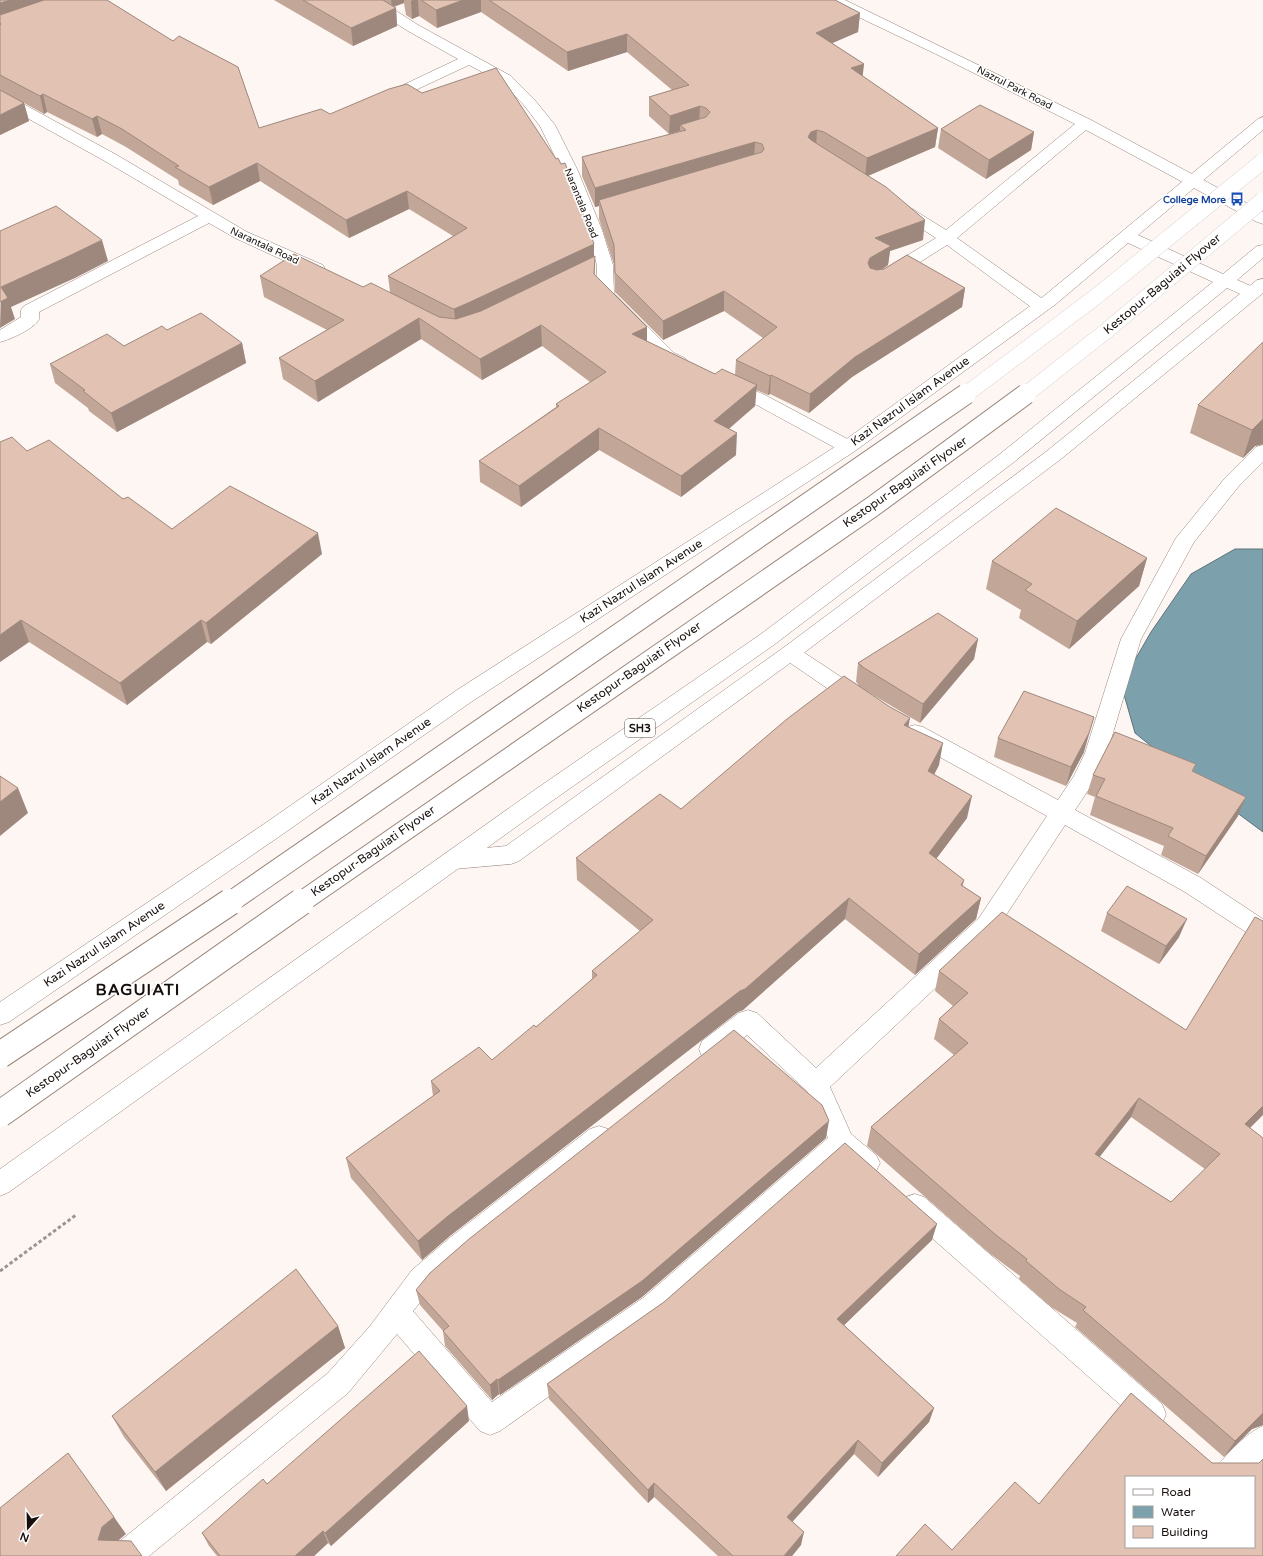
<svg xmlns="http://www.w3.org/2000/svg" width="1263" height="1556" viewBox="0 0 1263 1556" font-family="'Varela Round',sans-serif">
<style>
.water{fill:#7ca0ac;stroke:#5d747c}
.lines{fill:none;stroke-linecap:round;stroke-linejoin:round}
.street-casing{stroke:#98857c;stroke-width:1}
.secondary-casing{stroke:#98857c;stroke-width:1}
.primary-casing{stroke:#98857c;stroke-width:1}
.path{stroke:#9c9491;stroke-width:3;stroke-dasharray:3.5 2.5;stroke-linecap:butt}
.street{fill:#fff;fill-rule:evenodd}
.secondary{fill:#fff;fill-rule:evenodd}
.primary{fill:#fff;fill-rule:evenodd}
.primary-bridge-far2-casing{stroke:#98857c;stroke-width:16;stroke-linecap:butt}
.primary-bridge-far1-casing{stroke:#98857c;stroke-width:22;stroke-linecap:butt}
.primary-bridge-casing{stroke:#98857c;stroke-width:28;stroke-linecap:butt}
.primary-bridge-far2{stroke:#fff;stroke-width:16}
.primary-bridge-far1{stroke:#fff;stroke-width:20}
.primary-bridge{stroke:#fff;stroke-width:26}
.wall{fill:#c2a799;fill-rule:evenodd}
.shaded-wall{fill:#9e887d}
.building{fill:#e2c2b2;stroke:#9e887d;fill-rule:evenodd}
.labels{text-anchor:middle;stroke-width:3.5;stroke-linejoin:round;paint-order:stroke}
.far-street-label{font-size:10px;fill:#160f0c;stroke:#fff}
.far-transit-label{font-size:10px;font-weight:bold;fill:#164399;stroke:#fff;text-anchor:end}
.shield{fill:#fff;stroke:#5c5755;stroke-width:1}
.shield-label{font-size:11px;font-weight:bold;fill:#160f0c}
.street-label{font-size:12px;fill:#160f0c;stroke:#fff}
.district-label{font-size:16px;font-weight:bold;letter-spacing:1px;fill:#160f0c;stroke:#fff}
</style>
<rect width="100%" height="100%" fill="#fef6f2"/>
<path class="water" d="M1235 549H1263V832L1194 781 1135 733 1121 684 1151 632 1191 574Z"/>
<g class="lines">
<g class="street-casing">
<path id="street" d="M362 0H379L418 25 511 76 533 98 555 125 578 171 602 230 613 265 614 293 674 353 685 358 688 362 685 366 679 367 662 361 596 294 597 265 586 230 562 171 540 126 523 104 501 82 469 65 390 102 385 104 380 102 377 99 380 96 458 59 408 31 364 3Z
M827 0H845L1091 120 1263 212V224L1257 222 1086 130 957 238 1047 302 1050 306 1047 310 1041 311 1035 310 947 245 895 278 889 279 883 278 881 274 883 270 936 238 894 211 892 208 894 205 900 203 906 205 946 230 1075 124 938 55 829 3Z
M0 92 5 94 115 154 247 232 323 265 325 269 323 273 317 274 311 273 235 238 209 223 39 312C39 315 39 317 39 319 36 328 9 340 0 342V330L21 317V310L24 306 198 216 103 160 0 103Z
M730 380 765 395 855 443 857 447 855 451 848 453 841 451 753 403 724 390 721 386 724 382Z
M1263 445V462L1239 486 1194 542 1141 639 1107 753 1091 786 1075 810 1201 878 1263 919V941L1255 938 1185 892 1065 825 995 932 830 1087 851 1134 876 1155 880 1163 876 1171 867 1175 858 1171 842 1158 663 1316 500 1431 490 1435 480 1431 397 1334 348 1393 149 1556H111L115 1545 328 1373 370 1326 412 1270 452 1236 590 1129 599 1126 608 1129 612 1137 608 1145 470 1254 432 1288 413 1311 492 1402 643 1298 828 1138 807 1091 747 1035 720 1057 711 1060 702 1057 699 1049 702 1041 739 1013 748 1010 757 1013 816 1068 979 918 1047 816 907 739 904 733 907 727 915 725 923 727 1058 800 1074 776 1085 753 1121 639 1176 538 1225 478 1256 447Z
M790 646 797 648 867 694 871 700 867 706 860 708 853 706 783 658 780 653 783 648Z
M915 1194 924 1197 1162 1404 1166 1414 1162 1424 1152 1428 1142 1424 906 1215 902 1206 906 1197Z
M1263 1426V1460L1247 1477H1211C1219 1460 1246 1433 1263 1426Z"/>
</g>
<g class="secondary-casing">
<path id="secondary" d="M1263 279V293L1061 459 797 658 519 861 511 864 454 869 446 866 443 860 446 854 454 851 506 846 783 648 1047 451 1257 280Z"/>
</g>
<g class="primary-casing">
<path id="primary" d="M1263 117V130L1138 235 1223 274 1257 246 1263 245V258L1237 280 1258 289 1261 293 1258 297C1247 299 1237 292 1227 288L1014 462 775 644 552 801 9 1192 0 1196V1169L536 789 761 634 1000 454 1213 282 1128 243 1056 304 855 451 471 702 280 836 9 1022 0 1025V1002L264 824 457 690 841 443 1044 296 1258 119Z"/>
</g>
<path class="path" d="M0 1271 76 1215"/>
<use href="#street" class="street"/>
<use href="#secondary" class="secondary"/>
<use href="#primary" class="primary"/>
<g class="primary-bridge-far2-casing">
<path id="primary-bridge-far2" d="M965 395 1098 295 1263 161
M1025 395 1105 332 1263 200"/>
</g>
<g class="primary-bridge-far1-casing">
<path id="primary-bridge-far1" d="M229 903 966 394
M300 903 872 507 1026 394"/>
</g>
<g class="primary-bridge-casing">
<path id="primary-bridge" d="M0 1055 230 902
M0 1114 301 902"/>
</g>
<use href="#primary-bridge-far2" class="primary-bridge-far2"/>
<use href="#primary-bridge-far1" class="primary-bridge-far1"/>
<use href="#primary-bridge" class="primary-bridge"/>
</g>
<path class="wall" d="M0 0 259 128 594 257 595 275 647 327V341L715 374 735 375 736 360 763 338 724 311 663 340 615 292 614 265 599 219V206L595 207 582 176V157L680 132V131L669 134 649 116V97L672 90 627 52 568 71 481 12 437 28 419 16 412 19 406 15 404 3 394 7 396 8 397 26 353 46 274 0H835L860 13 858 32 832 43 864 64 862 76 938 128 935 147 868 176 923 240 890 251 888 265 882 270 965 288 962 307 852 377 809 413 770 394 768 395 756 390 755 406 729 429 736 455 681 497 599 450 521 507 480 482 479 461 556 407V404L590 382 542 346 482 380 421 339 318 402 283 379 279 358 327 330 264 297 260 276 363 287 390 292 388 276 453 236 409 209 349 238 260 181 213 205 179 185 178 180 126 147 102 134 97 137 47 112 44 114 6 93 24 103 29 121 0 135Z
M941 129 1034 132 1031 150 986 179 938 148Z
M1263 342V444L1255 446 1243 458 1190 433 1198 405Z
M242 343 246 363 117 432 89 411 88 408 55 383 50 364 124 346Z
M27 451 123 499 172 529 322 554 211 644 207 642 127 705 29 642 0 662Z
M1147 558 1139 586 1069 649 1019 618 1021 610 986 589 992 561Z
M978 639 974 659 920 723 858 686V684L856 682 858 663Z
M908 726 939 765 934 775 967 818 936 859 964 880 963 886 981 898 976 919 915 975 845 919 743 1010 738 1012 451 1235 422 1260 351 1178 346 1158 433 1096 431 1081 492 1060 536 1027 592 980V971L640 931 577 880 576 858 681 809Z
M998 738 1084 752 1066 786 994 757Z
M1196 764 1193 772 1238 816 1198 874 1161 855 1164 846 1090 815 1095 797 1087 794 1093 775Z
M1107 913 1179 937 1159 964 1101 931Z
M939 971 1250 1128 1263 1138V1425L1252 1429 1224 1457 1075 1327 1077 1323 1051 1307 1019 1279 1020 1276 989 1253 867 1146 871 1127 954 1055 934 1039 939 1019 953 1006 935 991ZM1131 1117 1205 1169 1171 1202 1099 1157Z
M826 1138 642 1297 500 1395 499 1394 492 1400 445 1346 443 1331 420 1305 416 1290Z
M932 1240 844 1325 934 1408 929 1422 878 1477 854 1454 792 1521 801 1545 792 1556H718L654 1497 648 1503 549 1399 547 1384Z
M338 1326 345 1348 166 1491 124 1437 112 1416Z
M469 1421 331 1546 328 1543 314 1556H217L209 1546 202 1533Z"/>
<path class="shaded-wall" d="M10 0H63L0 22V3Z
M391 0H404V3L392 7Z
M413 0H418L419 16 412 19 411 1Z
M463 0H481V12L437 28 436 10Z
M396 8 397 26 353 46 351 28Z
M860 13 858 32 814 51 816 33Z
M627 34V52L568 71 567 52Z
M864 64 862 82 851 68Z
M43 94 47 112 44 114 40 96Z
M24 103 29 121 0 135V115Z
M700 106 699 125H680V131L669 134 670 116Z
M97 116 102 134 97 137 92 119Z
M938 128 935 147 865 177 867 158Z
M817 130 816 149 808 137 811 132Z
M1034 132 1031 150 986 179 989 160Z
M755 142 754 161 599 200V206L595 207V188Z
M257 163 260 181 213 205 209 187Z
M407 191 409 209 349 238 346 220Z
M925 220 923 240 890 251 888 265 868 278V263L875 238Z
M102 240 108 261 75 278 11 307 15 319 0 328 1 287Z
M594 244V262L456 327 454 309Z
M965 288 962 307 852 377 809 413 810 394 855 357Z
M724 291V311L663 340V321Z
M419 318 421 339 318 402 315 381Z
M541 325 542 346 482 380 480 359Z
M647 327V348L632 334Z
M242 343 246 363 117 432 111 413Z
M771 375 770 394 768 395 770 376Z
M757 385 755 406 713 442 714 421Z
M1263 419V444L1255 446 1243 458 1252 430Z
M599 428V450L521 507 519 486Z
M737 433 736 455 681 497V476Z
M318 533 322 554 211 644 206 623Z
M1147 558 1139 586 1069 649 1077 621Z
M21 620 29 642 0 662V635Z
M201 620 207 642 127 705 120 683Z
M978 639 974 659 920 723 923 704Z
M1094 717 1084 752 1066 786 1071 767Z
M910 718 906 740 904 725Z
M943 743 939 765 924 793 928 771Z
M18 788 28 813 0 836V802Z
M972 796 967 818 924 875 929 853Z
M1246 797 1238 816 1198 874 1206 856Z
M849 898 845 919 743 1010 738 1012 451 1235 422 1260 418 1241 448 1216Z
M981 898 976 919 915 975 919 954Z
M1187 919 1179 937 1159 964 1166 946Z
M1139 1098 1131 1117 1087 1173 1095 1154Z
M1263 1106V1115L1235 1143 1245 1124Z
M829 1121 826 1138 642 1297 500 1395 498 1380Z
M937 1224 932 1240 834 1335 837 1319Z
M338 1326 345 1348 166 1491 155 1472Z
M497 1379 499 1394 492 1400 490 1385Z
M467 1406 469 1421 331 1546 325 1533Z
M934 1408 929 1422 878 1477 882 1463Z
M1263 1413V1425L1252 1429 1224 1457 1235 1441Z
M858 1440 854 1454 785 1530 787 1517Z
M654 1483V1497L648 1503V1490Z
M114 1517 126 1534 114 1544 98 1540 102 1527Z
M323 1531 328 1543 314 1556H295Z
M804 1532 801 1545 792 1556H784Z"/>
<path class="building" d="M0 0H10L0 3Z
M44 0H107L173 41 179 36 238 67 259 128 321 109 330 114 389 89 407 84 422 93 496 68 556 159 558 158 561 164 565 163 594 244 468 303 454 309 451 308 388 276 467 228 407 191 346 220 257 163 209 187 175 167 179 166 122 129 97 116 92 119 43 94 40 96 0 75V25L1 24 0 23V15Z
M303 0H383L396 8 351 28Z
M421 0H463L436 10Z
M489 0H835L860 13 816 33 864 64 851 68 938 128 867 158 824 132 817 130 811 132 808 137 811 140 886 187 925 220 875 238 891 246 870 258 868 263 870 268 877 270 884 269 907 255 965 288 855 357 810 394 771 375 770 376 736 360 777 327 724 291 663 321 615 273 614 245 599 200 762 152 764 149 762 144 755 142 595 188 582 157 686 130 680 125 706 117 710 112 706 108 700 106 670 116 649 97 689 85 627 34 567 52Z
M0 90 24 103 0 115Z
M980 105 1034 132 989 160 941 129Z
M56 206 102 240 69 256 1 287 8 298 0 302V231Z
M294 254 363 287 371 283 439 317 456 319 481 311 595 256 594 274 647 327 632 334 715 374 722 369 757 385 714 421 737 433 681 476 599 428 519 486 479 461 559 406 556 404 606 372 541 325 480 359 419 318 315 381 279 358 344 320 260 276Z
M201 313 242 343 111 413 83 391 85 390 50 364 107 334 124 346 162 326 167 330Z
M1263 342V419L1252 430 1198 405Z
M12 437 27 451 49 440 123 499 128 497 172 529 230 486 318 533 206 623 201 620 120 683 21 620 0 635V442Z
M1056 508 1147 558 1077 621 1025 590 1032 584 992 561Z
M938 613 978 639 923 704 861 666H862L858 663Z
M844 676 890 707 910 718 904 725 943 743 928 771 972 796 929 853 964 880 961 885 981 898 919 954 849 898 745 989 740 991 448 1216 418 1241 346 1158 440 1091 431 1081 479 1047 492 1060 534 1025 536 1027 597 975 592 971 653 920 576 858 660 794 681 809 787 719Z
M1024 691 1094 717 1089 733 1071 767 998 738Z
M1115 732 1196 764 1192 771 1246 797 1206 856 1168 836 1173 828 1096 796 1105 779 1093 775Z
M0 776 18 788 0 802Z
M1127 886 1187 919 1166 946 1107 913Z
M1002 912 1186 1030 1255 917 1263 921V1106L1245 1124 1263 1138V1413L1235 1441 1083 1310 1086 1307 1059 1289 1026 1261 1027 1259 996 1235 871 1127 968 1043 939 1019 968 993 939 971ZM1139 1098 1220 1154 1171 1202 1095 1154Z
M734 1030 822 1105 829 1121 642 1281 498 1380 497 1379 490 1385 443 1331 449 1326 416 1290 430 1273 469 1239Z
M845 1143 937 1224 837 1319 934 1408 882 1463 858 1440 787 1517 804 1532 784 1556H733L654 1483 648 1490 547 1384 664 1302Z
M296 1269 338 1326 155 1472 112 1416Z
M419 1351 467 1406 325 1533 323 1531 295 1556H220L202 1533 263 1479 267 1484Z
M1131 1393 1212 1463H1259L1263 1459V1556H896L925 1524 952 1550 1015 1482 1039 1504ZM1126 1477H1254V1547H1126Z
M68 1453 114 1517 102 1527 98 1540 131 1541 142 1556H0V1508Z"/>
<defs>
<g id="bus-bare" transform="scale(1.08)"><path d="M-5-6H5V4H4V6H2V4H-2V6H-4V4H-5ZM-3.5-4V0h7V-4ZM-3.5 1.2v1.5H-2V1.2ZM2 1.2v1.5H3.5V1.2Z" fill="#1a4fb4" stroke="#fff" stroke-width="2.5" paint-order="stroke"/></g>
</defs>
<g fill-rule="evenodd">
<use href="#bus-bare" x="1237" y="199"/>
</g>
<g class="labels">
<g class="far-street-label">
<text transform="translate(1015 87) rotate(27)" y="4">Nazrul Park Road</text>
<text transform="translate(582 203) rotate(68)" y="4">Narantala Road</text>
<text transform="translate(265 245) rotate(25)" y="4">Narantala Road</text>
</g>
<g class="far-transit-label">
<text x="1226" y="203">College More</text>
</g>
<rect class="shield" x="625" y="719" width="30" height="18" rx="3"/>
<g class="shield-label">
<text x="640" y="732">SH3</text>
</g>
<g class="street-label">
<text transform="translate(1162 284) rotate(-40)" y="4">Kestopur-Baguiati Flyover</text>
<text transform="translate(910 401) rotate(-36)" y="4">Kazi Nazrul Islam Avenue</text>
<text transform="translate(905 482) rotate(-35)" y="4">Kestopur-Baguiati Flyover</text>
<text transform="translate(641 581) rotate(-33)" y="4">Kazi Nazrul Islam Avenue</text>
<text transform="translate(639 667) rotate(-35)" y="4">Kestopur-Baguiati Flyover</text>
<text transform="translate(371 761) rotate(-35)" y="4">Kazi Nazrul Islam Avenue</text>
<text transform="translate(373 851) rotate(-35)" y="4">Kestopur-Baguiati Flyover</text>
<text transform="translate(104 944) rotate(-34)" y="4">Kazi Nazrul Islam Avenue</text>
<text transform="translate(88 1052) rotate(-35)" y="4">Kestopur-Baguiati Flyover</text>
</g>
<g class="district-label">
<text x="138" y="995">BAGUIATI</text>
</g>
</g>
<rect x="1125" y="1476" width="130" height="72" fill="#ffffff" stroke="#a29f9e"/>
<rect x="1133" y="1489" width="20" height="6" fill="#ffffff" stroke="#a29f9e"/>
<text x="1161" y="1496" font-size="12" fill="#160f0c">Road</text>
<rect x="1133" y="1506" width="20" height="12" fill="#7ca0ac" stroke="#a29f9e"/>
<text x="1161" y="1516" font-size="12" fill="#160f0c">Water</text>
<rect x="1133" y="1526" width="20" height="12" fill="#e2c2b2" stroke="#a29f9e"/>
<text x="1161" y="1536" font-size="12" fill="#160f0c">Building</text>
<g transform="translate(28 1528) rotate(200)" stroke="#ffffff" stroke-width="3" paint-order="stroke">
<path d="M0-3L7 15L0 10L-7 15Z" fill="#160f0c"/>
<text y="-6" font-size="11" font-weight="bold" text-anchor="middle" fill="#160f0c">N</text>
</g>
</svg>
